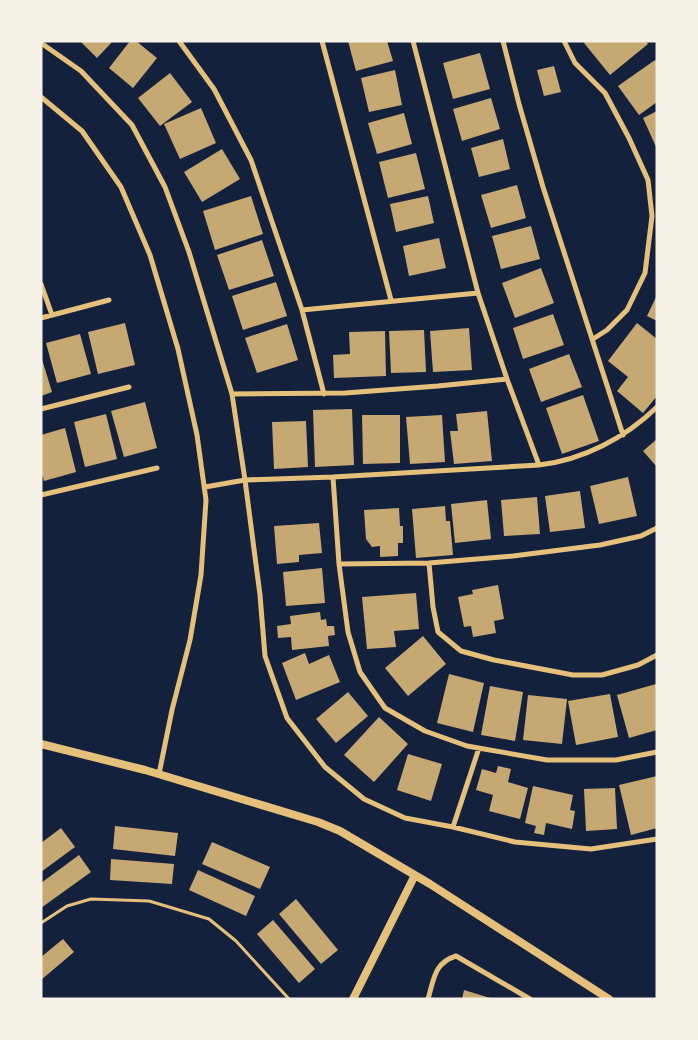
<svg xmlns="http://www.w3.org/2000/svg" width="698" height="1040" viewBox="0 0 698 1040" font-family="'PT Sans',sans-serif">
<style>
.building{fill:#c6a872}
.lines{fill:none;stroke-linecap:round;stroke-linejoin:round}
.service{stroke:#e5c07b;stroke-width:3}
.minor{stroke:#e5c07b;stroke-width:5}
.tertiary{stroke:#e5c07b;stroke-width:8}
</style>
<rect width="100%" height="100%" fill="#14213d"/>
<path class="building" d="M80 41H113L97 58Z
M130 41H136L157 58 133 88 109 68Z
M348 41H387L393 61 356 71Z
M586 41H646L648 44 610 75 584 43Z
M480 53 490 89 453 99 443 63Z
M655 60 657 63V102L639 115 618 86Z
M554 66 561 92 544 96 537 70Z
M395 70 402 105 369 112 361 78Z
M170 73 192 102 160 126 138 98Z
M491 98 500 129 462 141 453 109Z
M201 108 216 143 180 159 164 124Z
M657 111V149L643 118Z
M404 113 412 144 377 154 368 123Z
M503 139 510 169 479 177 471 148Z
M222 149 240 179 202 202 184 172Z
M416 153 425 189 388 198 379 162Z
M517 185 526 218 491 228 481 195Z
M251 196 263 234 215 250 203 211Z
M428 196 434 223 396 232 390 204Z
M531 226 540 259 501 269 492 236Z
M439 238 446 268 409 276 403 246Z
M262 240 274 276 229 290 217 255Z
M541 268 554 303 515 318 502 283Z
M276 282 287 316 243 330 232 296Z
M657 295V321L647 316Z
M553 314 564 345 523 359 513 328Z
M125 323 135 365 98 374 88 332Z
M637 323 657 339V396L643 413 617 391 628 377 608 361Z
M287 324 298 360 257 373 245 338Z
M469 328 472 370 433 372 430 331Z
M424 330 426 372 391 373 389 331Z
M385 331 386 376 334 378 333 355 350 354 349 332Z
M80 334 91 374 57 383 46 343Z
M569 354 582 387 541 402 529 369Z
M41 356 52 392 41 396Z
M583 395 599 441 562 454 546 408Z
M145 402 157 448 124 457 111 411Z
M352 409 354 465 315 467 313 410Z
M487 411 492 461 454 464 450 431H458L456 414Z
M106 414 117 459 85 467 74 422Z
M362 415H400V463L363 464Z
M442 415 445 462 410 464 406 417Z
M306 421 308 467 274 469 272 422Z
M65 428 76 472 44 481 41 471V435Z
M657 439V467L643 451Z
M628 477 637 516 599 524 590 486Z
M580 491 585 528 550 532 545 496Z
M537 497 540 534 504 536 501 500Z
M487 500 491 539 455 543 451 504Z
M445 506 446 521H450L453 555 416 558 412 509Z
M399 508 400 526H403V543H398V556L380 557V546L372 547 366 539 364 510Z
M319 523 322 553 299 555V562L277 564 274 526Z
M322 568 325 603 286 606 283 572Z
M498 585 504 619 494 621 496 633 473 637 471 626 464 627 458 597 473 594 472 590Z
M416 593 419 629 394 631 396 647 367 649 362 597Z
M320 612 321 620 326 619 327 626H334L335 635 328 636 329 646 292 650 291 637 278 638 277 626 291 624 290 616Z
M423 636 446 664 408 696 385 668Z
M305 653 309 664 329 655 340 682 296 700 282 663Z
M449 674 484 683 473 732 437 723Z
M656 684 657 730 629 738 617 695Z
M490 686 523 692 515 741 481 735Z
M348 692 368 716 336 743 316 719Z
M610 694 618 737 576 745 568 701Z
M528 695 567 699 562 744 523 740Z
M379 717 408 744 374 782 344 755Z
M408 754 442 764 431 801 397 790Z
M498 766 511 769 508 782 528 788 520 819 489 811 493 795 476 790 482 769 496 773Z
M657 776V828L631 835 619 785Z
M533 786 573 795 570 810 575 811 572 829 546 823 544 835 534 833 536 826 525 823Z
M615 788 617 829 586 831 584 789Z
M115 826 178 833 175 856 113 849Z
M61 828 75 847 41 872V843Z
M212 842 270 867 260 889 202 864Z
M79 855 91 872 41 908V883Z
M111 859 174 864 172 884 110 880Z
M198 870 255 896 246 916 189 890Z
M296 899 338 950 321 964 279 914Z
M273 920 315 969 299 983 257 934Z
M63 939 74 952 41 980V957Z
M464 990 490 998V999H462Z"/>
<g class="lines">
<path class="service" d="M41 923 67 906 91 899 149 901 209 919 236 941 289 999"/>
<path class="minor" d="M179 41 214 89 251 160 302 310 324 394
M322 41 391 300
M413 41 478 293 507 379 539 465
M503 41 519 104 543 187 623 435
M564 41 575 63 605 93 629 138 648 180 652 216 645 273 627 310 607 330 593 339
M41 43 81 71 132 125 165 187 189 252 232 394 245 480 260 595 265 656 287 718 325 767 364 799 405 818 453 827 515 842 591 849 657 839
M41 97 82 131 121 187 150 255 178 349 197 435 206 500 201 575 190 640 172 710 159 774
M41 284 52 315
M302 310 478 293
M41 318 109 300
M232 394 345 393 438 386 507 379
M41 409 129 387
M333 477 339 564 348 632 360 672 385 708 425 731 467 746 547 760H616L657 752
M205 487 245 480 333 477 539 465C583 460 625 438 657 407
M41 495 157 468
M429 563 433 607 438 632 461 651 494 660 573 675H602L638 665 657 655
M339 564 429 563 513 556 600 545 641 536 657 528
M453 827 479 748
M428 999C434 979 434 963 456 956L530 999"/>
<path class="tertiary" d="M41 744 145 770 318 822 340 831 430 884 609 999
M353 999 415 875"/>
</g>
<rect width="698" height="1040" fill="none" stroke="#f6f1e7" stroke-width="85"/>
</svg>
